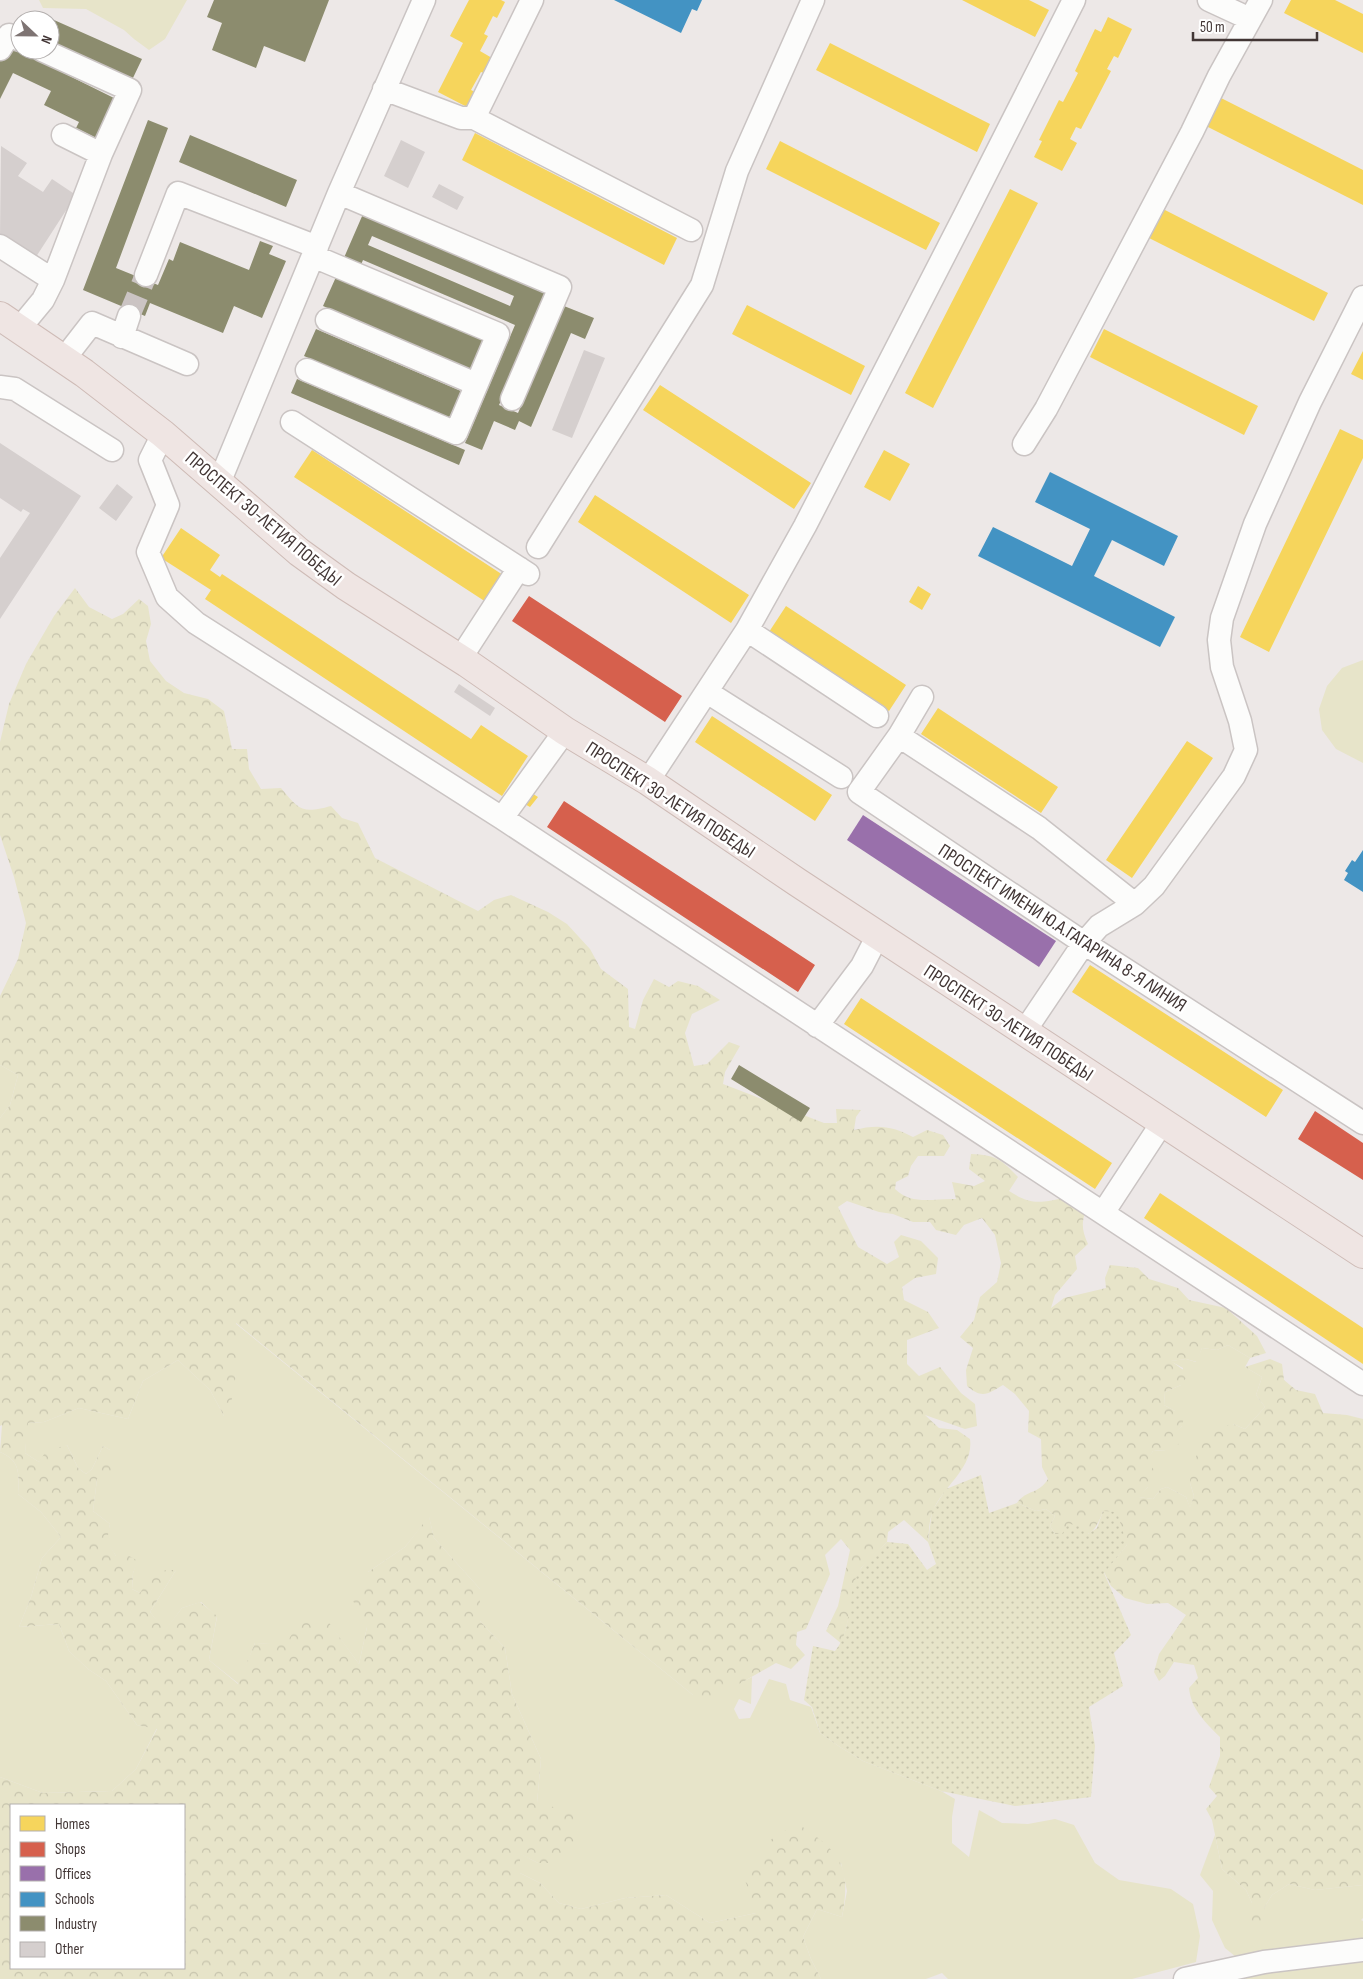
<svg xmlns="http://www.w3.org/2000/svg" width="1363" height="1979" viewBox="0 0 1363 1979" font-family="'Sofia Sans Condensed',sans-serif">
<style>
.grass{fill:#e7e4c9}
.forest{fill:url(#forest-crowns);fill-rule:evenodd}
.park{fill:url(#park-dots)}
.homes{fill:#f6d55c}
.shops{fill:#d6604d}
.offices{fill:#9970ab}
.schools{fill:#4393c3}
.industry{fill:#8c8c6e;fill-rule:evenodd}
.building{fill:#d5cfce}
.lines{fill:none;stroke-linecap:round;stroke-linejoin:round}
.minor-tunnel{stroke:#cbc4c3;stroke-width:22;stroke-dasharray:22 11;stroke-linecap:butt}
.minor-casing{stroke:#cac4c3;stroke-width:25}
.major-casing{stroke:#cebbb6;stroke-width:30}
.minor{stroke:#fcfcfb;stroke-width:22}
.major{stroke:#efe5e3;stroke-width:28}
.labels{text-anchor:middle;stroke-width:5;stroke-linejoin:round;paint-order:stroke}
.street-label{font-size:19px;fill:#423635;stroke:#fff}
</style>
<defs>
<pattern id="forest-crowns" width="20" height="18" patternUnits="userSpaceOnUse" patternTransform="scale(1.25)"><rect width="20" height="18" fill="#e7e4c9"/><path d="M2 6a3 3 0 1 1 6 0M12 15a3 3 0 1 1 6 0" fill="none" stroke="#c7c4ad"/></pattern>
<pattern id="park-dots" width="8" height="8" patternUnits="userSpaceOnUse" patternTransform="scale(1.25)"><rect width="8" height="8" fill="#e7e4c9"/><path d="M2 2h.1M6 6h.1" fill="none" stroke="#c7c4ad" stroke-width="1.8" stroke-linecap="round"/></pattern>
</defs>
<rect width="100%" height="100%" fill="#ede8e7"/>
<path class="grass" d="M39 0H187L165 39 149 50 134 39 124 30 86 9 43 8Z
M1363 660V763L1336 749 1322 730 1319 709 1327 686 1342 668Z
M0 1065 18 1075 10 1105 0 1118Z
M235 1323 693 1695 734 1686 752 1677 751 1704 739 1699 734 1709 739 1719 750 1718 769 1679 786 1684 790 1700 811 1707 820 1733 840 1747 863 1761 941 1791 955 1799 952 1817V1843L969 1857 979 1810 1002 1823 1028 1824 1055 1819 1074 1825 1095 1863 1119 1880 1171 1889 1193 1904 1200 1936 1196 1962 1132 1979H948L942 1973 926 1979H821L811 1959 803 1937 817 1909 842 1917 847 1891 841 1863 756 1913 710 1923 666 1895 625 1898 581 1909 559 1903 540 1883 520 1873 519 1853 538 1863 537 1803 541 1759 512 1694 505 1648 480 1621V1589L434 1538 429 1517 405 1547 368 1572 367 1627 359 1664 327 1621 286 1645 255 1643 239 1684 209 1660 217 1617 201 1602 182 1608 165 1631 150 1612 176 1570 140 1593 132 1589 133 1573 137 1561 116 1556 106 1541 110 1524 93 1511 97 1479 110 1450 103 1446 92 1469 86 1474 78 1468 67 1445 39 1462 25 1453 27 1423 44 1422 79 1408 128 1419 143 1381 178 1360 210 1390 224 1416 236 1375Z
M1228 1345 1250 1358 1245 1367 1262 1377 1256 1395 1265 1407 1245 1429 1233 1424 1190 1483 1194 1496 1190 1508 1186 1497 1167 1487 1161 1489 1153 1499 1138 1497 1148 1487 1146 1461 1153 1451 1166 1450 1172 1435 1182 1426 1175 1411 1164 1405 1165 1392 1181 1385 1183 1368 1170 1361 1186 1359 1196 1362 1202 1348 1217 1350Z
M0 1452C21 1461 19 1474 18 1494L41 1512 61 1537 42 1558 31 1597 19 1627 59 1624 69 1651 88 1669 106 1681 137 1725 157 1728 136 1769 112 1791 43 1793 0 1777Z
M1215 1835 1222 1869 1246 1890 1252 1903 1264 1908 1272 1895 1289 1884 1315 1890 1363 1885V1918L1361 1920 1363 1921V1941L1241 1961 1225 1948 1212 1920 1213 1891 1200 1875Z
M1363 1959V1979H1214Z"/>
<path class="forest" d="M75 588 89 607 112 619 123 614 139 599 148 606 151 624 146 641 150 661 166 681 184 693 208 699 224 711 232 749H247L249 769 261 789 281 788C299 810 302 814 331 806L342 818 358 823 375 858 478 911 494 900 511 895 548 912 567 924 590 949 601 969 628 989 629 1027 635 1029 643 1000 654 979 669 987 678 981 698 986 720 1000 692 1014 685 1033 694 1066 707 1064 729 1042 740 1046 725 1072 723 1084 824 1123H837L836 1109 861 1110 856 1117 854 1130C877 1124 893 1126 913 1137L927 1130 943 1135 950 1146 944 1156H918L911 1166 908 1176 896 1182 895 1189C912 1206 935 1198 956 1199L952 1182 974 1186 985 1181 969 1169 971 1154C996 1155 1001 1159 1018 1177L1009 1191C1031 1205 1039 1203 1064 1198L1086 1210C1081 1223 1082 1231 1088 1244L1075 1256 1077 1269 1055 1295 1051 1308 1064 1298 1106 1288 1105 1278 1110 1265 1138 1268 1149 1279 1178 1288 1189 1300 1226 1308 1257 1336 1266 1353 1250 1358 1228 1345 1217 1350 1202 1348 1197 1362 1186 1359 1171 1361 1189 1374 1181 1385 1165 1392 1164 1405 1175 1411 1185 1413 1182 1426 1173 1435 1179 1444 1166 1450 1153 1451 1147 1461 1155 1471 1148 1487 1139 1497 1153 1499 1161 1489 1167 1487 1186 1497 1190 1507 1194 1496 1190 1483 1191 1468 1201 1445 1218 1427 1233 1424 1245 1429 1265 1407 1256 1395 1262 1377 1245 1367 1270 1359 1282 1364 1284 1380 1296 1390 1315 1394 1323 1413 1347 1415 1363 1419V1885L1315 1890 1289 1884 1272 1895 1264 1908 1267 1919 1256 1929 1244 1922 1252 1903 1246 1890 1222 1869 1212 1820 1206 1809 1217 1796 1209 1787 1220 1756V1737C1205 1722 1191 1709 1189 1688L1198 1678 1194 1665 1174 1662 1165 1676 1159 1681 1154 1672 1159 1654 1186 1615 1168 1603 1147 1604 1125 1598 1111 1586 1104 1572 1127 1545 1103 1511C1091 1544 1085 1533 1055 1534L1050 1526 1055 1516 1046 1509 1036 1511 1017 1503C1027 1489 1038 1495 1048 1479L1042 1467 1041 1439 1028 1432 1029 1411 1015 1394 1003 1385C988 1394 982 1399 967 1386L966 1370 973 1348 960 1337 974 1320 980 1297 997 1282 1001 1263 995 1235 982 1218 964 1225 956 1235 936 1230 930 1222H913L893 1214 879 1212 847 1201 838 1207 858 1247 887 1264 899 1257 894 1242 901 1235 921 1241 938 1258 936 1274 915 1278 902 1287 904 1300 928 1312 939 1328 907 1340V1364L919 1376 940 1367 961 1393 975 1404 977 1426 965 1429 925 1415 939 1428 957 1430 970 1439C974 1468 943 1486 933 1511 929 1520 929 1532 928 1542L904 1520 888 1532 887 1542 861 1568 842 1644 826 1631 838 1606 850 1550 841 1539 825 1555 830 1574 806 1629 797 1632 796 1645 805 1655 791 1669 776 1663 713 1699 693 1695 236 1323V1375L229 1415 224 1416 210 1390 178 1360 143 1381 128 1419 79 1408 44 1422 28 1423 25 1453 39 1462 46 1451 67 1445 78 1468 86 1474 92 1469 103 1446 110 1450 111 1471 97 1479 93 1511 110 1524 107 1541 116 1556 124 1553 138 1561 133 1573 132 1589 140 1593C152 1575 154 1569 176 1570L150 1612 165 1630 182 1608 200 1602 217 1616 209 1660 238 1684 255 1643 286 1644 302 1617 327 1620 359 1664 367 1627 352 1599 368 1572 405 1547 429 1516 434 1538 480 1589V1621L505 1648 512 1694 541 1759 537 1803 574 1812 577 1842 553 1863H538L520 1854V1873L540 1883 559 1903 581 1909 625 1898 666 1895 710 1923 756 1913 745 1880 770 1840 797 1823C840 1852 852 1864 842 1917L817 1909 803 1937 811 1959 821 1979H831H0V1777L43 1793 112 1791 136 1769 157 1729 137 1725 106 1681 88 1669 69 1651 59 1624 19 1627 31 1597 42 1558 61 1537 41 1512 18 1494C19 1474 21 1461 0 1452L2 1425 0 1426V1118L10 1105 18 1075 0 1065V996L18 959 26 923 14 877 0 835V742L9 704 26 664 54 616ZM11 1805H184V1968H11Z"/>
<path class="park" d="M981 1475 989 1513 1017 1503 1036 1511 1046 1509 1055 1516 1050 1526 1055 1534H1062L1068 1524 1080 1525 1088 1534 1097 1528 1103 1511 1117 1512 1127 1545 1104 1573 1131 1635 1114 1653 1123 1686 1089 1707 1095 1746 1091 1797 1015 1806 941 1791 863 1761 840 1747 820 1733 812 1707 804 1700 813 1646 835 1651C855 1628 844 1591 862 1567 869 1558 879 1550 887 1542L908 1544 927 1570 936 1564 928 1542 932 1511 946 1489Z"/>
<path class="homes" d="M469 0H501L505 2 497 18 493 16 484 34 488 36 480 51 492 58 484 73 481 72 471 90 475 92 467 107 438 92 463 43 450 36Z
M962 0H1029L1049 10 1035 37Z
M1291 0H1335L1363 14V53L1284 13Z
M1108 17 1132 29 1118 58 1114 56 1107 69 1111 71 1081 129 1076 127 1070 139 1077 143 1062 171 1034 157 1042 141 1039 140 1059 100 1063 102 1078 73 1075 71 1095 29 1101 32Z
M830 43 990 124 977 152 816 70Z
M1221 98 1363 170V205L1206 126Z
M475 133 677 238 664 265 462 160Z
M780 141 940 223 926 250 766 169Z
M1010 189 1038 203 933 408 905 393Z
M1163 209 1328 293 1314 321 1149 238Z
M747 305 865 366 851 395 732 334Z
M1104 329 1258 406 1244 435 1090 357Z
M1363 351V380L1351 374Z
M660 385 811 483 794 509 643 410Z
M1340 429 1363 440V458L1269 652 1240 637Z
M312 450 503 575 486 602 294 477Z
M884 450 910 464 890 501 864 487Z
M595 495 749 595 731 623 578 522Z
M181 528 220 555 210 570 220 577 222 574 471 739 481 725 528 756 502 796 205 599 211 590 161 558Z
M918 586 931 594 922 610 909 602Z
M786 606 906 685 889 711 769 632Z
M938 708 1058 787 1041 813 921 734Z
M712 716 832 795 815 821 695 742Z
M1187 741 1213 758 1132 878 1106 860Z
M530 792 538 797 530 807 523 803Z
M1090 965 1283 1090 1266 1117 1072 992Z
M861 998 1112 1163 1095 1189 844 1024Z
M1160 1193 1363 1328V1364L1144 1218Z"/>
<path class="shops" d="M529 596 682 696 665 722 512 621Z
M564 801 815 965 798 992 547 827Z
M1315 1111 1363 1143V1180L1298 1139Z"/>
<path class="offices" d="M863 815 1056 941 1039 967 847 840Z"/>
<path class="schools" d="M614 0H702L697 11 692 9 681 33Z
M1050 472 1178 536 1164 566 1112 540 1094 576 1175 617 1160 647 978 556 993 527 1072 566 1090 529 1035 502Z
M1363 850V892L1344 880 1348 873 1345 871 1352 860 1355 862Z"/>
<path class="industry" d="M214 0H329L305 62 264 46 256 68 212 50 222 23 207 17Z
M45 16 142 59 132 80 50 42V20H44Z
M7 45 118 100 98 139 76 128 79 122 44 105 51 91 13 73 0 99V59Z
M148 120 168 128 116 268 158 285 169 259 173 261 180 242 249 270 260 241 273 246 269 254 286 261 262 318 234 306 223 333 150 303 145 316 83 290Z
M190 135 297 180 286 207 179 162Z
M363 214 548 294 499 405 518 413 564 306 594 318 585 339 571 333 531 427 519 421 515 430 494 421 482 450 465 443 515 325 363 260 360 267 343 260ZM372 236 514 296 510 306 368 245Z
M336 277 484 340 471 370 323 306Z
M316 329 461 391 449 419 304 356Z
M297 379 465 450 459 465 291 393Z
M739 1065 810 1108 801 1122 731 1079Z"/>
<path class="building" d="M401 140 425 152 408 188 384 176Z
M1 146 27 163 18 176 43 192 52 179 76 195 34 260 0 237Z
M439 184 464 197 457 210 432 197Z
M584 350 605 358 572 438 552 430Z
M0 443 81 496 0 619V558L30 513 23 509 21 512 0 498Z
M117 484 133 497 116 521 99 508Z
M459 684 495 708 490 716 454 692Z"/>
<g class="lines">
<path class="minor-tunnel" d="M129 316 146 275"/>
<g class="minor-casing">
<path id="minor" d="M1209 0 1250 19
M0 49 9 35 20 40
M384 89 461 118H474L691 230
M474 118 532 0
M63 135 101 154
M339 193 560 287 512 399
M0 246 53 280
M146 275 178 193 317 247
M327 320 476 384
M19 329 43 300 53 280 101 154 130 90 42 50
M122 337 129 316
M64 359 92 323 187 364
M307 370 456 433 498 334 313 256
M0 387 15 389 112 450
M292 422 528 574
M163 434 150 460 168 505 148 552 167 597 196 623 502 818 1363 1384
M1024 444 1046 409 1082 341 1192 132 1219 76 1261 0
M219 483 339 193 424 0
M538 547 702 285 737 171 813 0
M747 630 877 716
M460 659 519 568
M707 692 841 777
M922 697 899 736 859 792 1084 943 1363 1123
M899 736 1039 828 1135 904
M648 781 747 630 805 526 965 215 1074 0
M502 818 565 731
M817 1026 862 966 878 935
M1024 1032 1084 943 1099 926 1135 904 1154 886 1234 776 1246 750 1240 721 1222 667 1219 640 1222 618 1255 524 1310 402 1363 297
M1103 1213 1162 1123
M1185 1979 1264 1962 1363 1950"/>
</g>
<g class="major-casing">
<path id="major" d="M0 316 84 373 163 434 299 552 346 586 467 663 565 731 648 781 797 882 1363 1254"/>
</g>
<use href="#minor" class="minor"/>
<use href="#major" class="major"/>
</g>
<g class="labels">
<g class="street-label">
<text transform="translate(264 518) rotate(40)" y="7">ПРОСПЕКТ 30-ЛЕТИЯ ПОБЕДЫ</text>
<text transform="translate(671 799) rotate(33)" y="7">ПРОСПЕКТ 30-ЛЕТИЯ ПОБЕДЫ</text>
<text transform="translate(1063 927) rotate(33)" y="7">ПРОСПЕКТ ИМЕНИ Ю.А.ГАГАРИНА 8-Я ЛИНИЯ</text>
<text transform="translate(1009 1022) rotate(33)" y="7">ПРОСПЕКТ 30-ЛЕТИЯ ПОБЕДЫ</text>
</g>
</g>
<rect x="10" y="1804" width="175" height="165" fill="#ffffff" stroke="#b3afae"/>
<rect x="20" y="1816" width="25" height="15" fill="#f6d55c" stroke="#b3afae"/>
<text x="55" y="1829" font-size="15" fill="#423635">Homes</text>
<rect x="20" y="1842" width="25" height="15" fill="#d6604d" stroke="#b3afae"/>
<text x="55" y="1854" font-size="15" fill="#423635">Shops</text>
<rect x="20" y="1866" width="25" height="15" fill="#9970ab" stroke="#b3afae"/>
<text x="55" y="1879" font-size="15" fill="#423635">Offices</text>
<rect x="20" y="1892" width="25" height="15" fill="#4393c3" stroke="#b3afae"/>
<text x="55" y="1904" font-size="15" fill="#423635">Schools</text>
<rect x="20" y="1916" width="25" height="15" fill="#8c8c6e" stroke="#b3afae"/>
<text x="55" y="1929" font-size="15" fill="#423635">Industry</text>
<rect x="20" y="1942" width="25" height="15" fill="#d5cfce" stroke="#b3afae"/>
<text x="55" y="1954" font-size="15" fill="#423635">Other</text>
<g transform="translate(35 35) rotate(112)"><circle r="24" fill="#ffffff" stroke="#b3afae"/>
<path d="M0-4L9 19L0 12L-9 19Z" fill="#7e7473"/>
<text y="-8" font-size="14" font-weight="bold" text-anchor="middle" fill="#423635">N</text>
</g>
<path d="M1193 32v8h124v-8" fill="none" stroke="#423635" stroke-width="2.5"/>
<text x="1200" y="32" font-size="15" fill="#423635" stroke="#ffffff" stroke-width="4" paint-order="stroke">50 m</text>
</svg>
